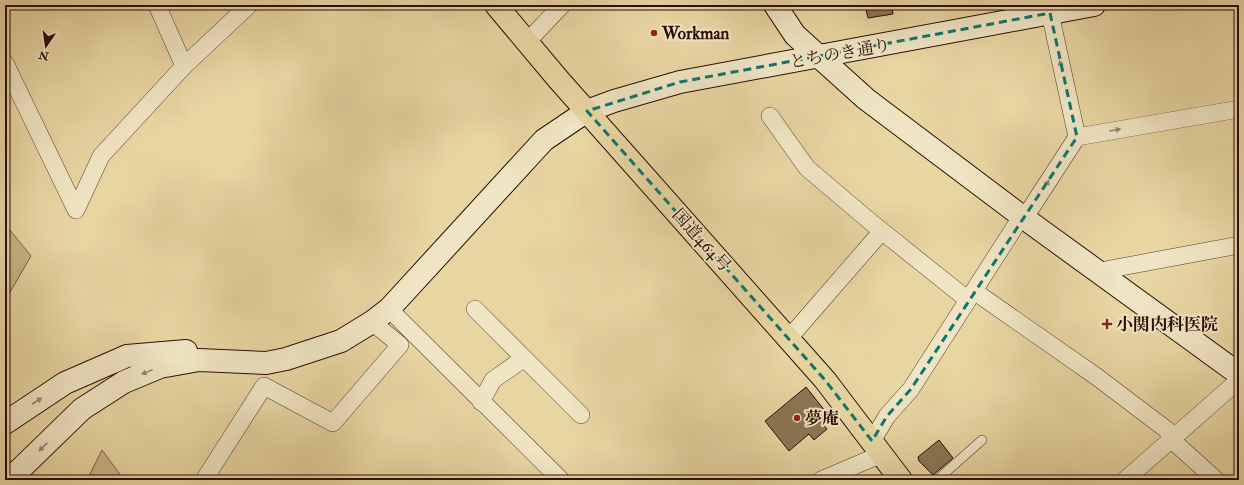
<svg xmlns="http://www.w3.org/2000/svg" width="1244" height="485" viewBox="0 0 1244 485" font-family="'IM FELL Double Pica','Noto Serif JP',serif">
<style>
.green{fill:#c7b387;stroke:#786044}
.building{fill:#8c7555;stroke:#2a0d02}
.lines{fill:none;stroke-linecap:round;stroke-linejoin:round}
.lane-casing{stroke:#593f2a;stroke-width:10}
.street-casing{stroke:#593f2a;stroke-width:18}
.secondary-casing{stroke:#2a0d02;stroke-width:24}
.highway-casing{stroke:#2a0d02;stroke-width:24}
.lane{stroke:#efe4c3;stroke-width:9}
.street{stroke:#efe4c3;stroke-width:17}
.secondary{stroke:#efe4c3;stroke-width:22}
.highway{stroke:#e7d5a2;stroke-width:22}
.oneway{fill:#96836c}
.marked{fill:none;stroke:#0f766e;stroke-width:3;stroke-dasharray:8 5;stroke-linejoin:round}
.poi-dot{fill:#8f2418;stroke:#efe4c3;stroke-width:1.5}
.labels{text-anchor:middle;stroke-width:4;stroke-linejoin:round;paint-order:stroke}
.poi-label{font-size:17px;font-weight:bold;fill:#2a0d02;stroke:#efe4c3;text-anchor:start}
.street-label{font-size:17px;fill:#2a0d02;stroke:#efe4c3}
</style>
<rect width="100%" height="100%" fill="#e7d5a2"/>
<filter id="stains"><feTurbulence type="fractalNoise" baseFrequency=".005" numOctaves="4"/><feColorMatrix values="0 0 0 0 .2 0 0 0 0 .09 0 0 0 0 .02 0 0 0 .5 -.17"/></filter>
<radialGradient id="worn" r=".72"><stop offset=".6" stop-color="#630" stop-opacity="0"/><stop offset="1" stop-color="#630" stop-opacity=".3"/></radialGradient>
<path class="green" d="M5 224 31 256 5 301Z
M102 450 122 477 120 480H87Z"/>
<path class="building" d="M865 5H892L893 14 868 18Z
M806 387 830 417 822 423 827 429 814 440 809 434 789 451 765 421Z
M939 440 953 458 933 475 919 461 918 457Z"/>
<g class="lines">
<g class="lane-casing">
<path id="lane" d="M937 480 982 440"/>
</g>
<g class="street-casing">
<path id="street" d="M527 42 562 5
M5 63 76 210 101 156 184 66 157 5
M184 66 249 5
M770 116 807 168 873 224 968 300
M1077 137 1239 109
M1100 271 1239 245
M974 291 1097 377 1167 430 1172 440 1216 480
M389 309 561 480
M475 309 581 415
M789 338 882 231
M481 402 493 380 523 359
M872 441 887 416 911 389 1016 225 1031 208 1077 137 1050 13
M204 480 264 386 333 423 400 345 372 322
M821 480 882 454
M1125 480 1239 380"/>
</g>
<g class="secondary-casing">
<path id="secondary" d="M775 5 795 35 866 99 1024 218 1239 374
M5 423 65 383 127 356 186 351
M9 480 82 409 124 382 160 367 199 360 266 363 286 359 341 341 372 322 389 309 544 140 587 111 614 101 680 82 1094 5"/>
</g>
<g class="highway-casing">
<path id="highway" d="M496 5 558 79 825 380 901 480"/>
</g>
<use href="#lane" class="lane"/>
<use href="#street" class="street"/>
<use href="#secondary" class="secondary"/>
<use href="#highway" class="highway"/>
</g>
<defs><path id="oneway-solid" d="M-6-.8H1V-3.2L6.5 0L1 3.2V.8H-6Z"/></defs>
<g class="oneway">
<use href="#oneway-solid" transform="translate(1061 66) rotate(-103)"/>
<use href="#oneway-solid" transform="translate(1115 130) rotate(-10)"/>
<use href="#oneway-solid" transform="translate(1046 185) rotate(-57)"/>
<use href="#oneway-solid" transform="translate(147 372) rotate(158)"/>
<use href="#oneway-solid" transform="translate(37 401) rotate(-33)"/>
<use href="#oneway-solid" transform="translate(43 447) rotate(136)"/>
</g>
<path class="marked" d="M1050 13 1077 137 911 389 887 416 872 441 825 380 587 111 680 82Z"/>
<g class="poi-dot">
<circle cx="654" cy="33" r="4"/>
<path d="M1105 318h4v4h4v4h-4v4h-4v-4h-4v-4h4z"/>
<circle cx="797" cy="418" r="4"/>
</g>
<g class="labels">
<g class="poi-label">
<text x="662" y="39">Workman</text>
<text x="1116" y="330">小関内科医院</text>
<text x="805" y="424">夢庵</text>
</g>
<g class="street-label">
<text transform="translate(840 53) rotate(-10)" y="6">とちのき通り</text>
<text transform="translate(702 240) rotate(48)" y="6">国道464号</text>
</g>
</g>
<rect width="1244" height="485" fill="none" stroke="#e7d5a2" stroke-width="20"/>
<rect x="6" y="6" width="1232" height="473" fill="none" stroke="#2a0d02" stroke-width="2"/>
<rect x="10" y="10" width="1224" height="465" fill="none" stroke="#2a0d02"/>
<g transform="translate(46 46) rotate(193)" stroke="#efe4c3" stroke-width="3" paint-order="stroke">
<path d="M0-3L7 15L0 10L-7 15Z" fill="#2a0d02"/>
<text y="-6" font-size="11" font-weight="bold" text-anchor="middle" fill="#2a0d02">N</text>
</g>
<rect width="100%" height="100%" filter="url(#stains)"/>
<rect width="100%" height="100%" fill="url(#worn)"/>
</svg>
